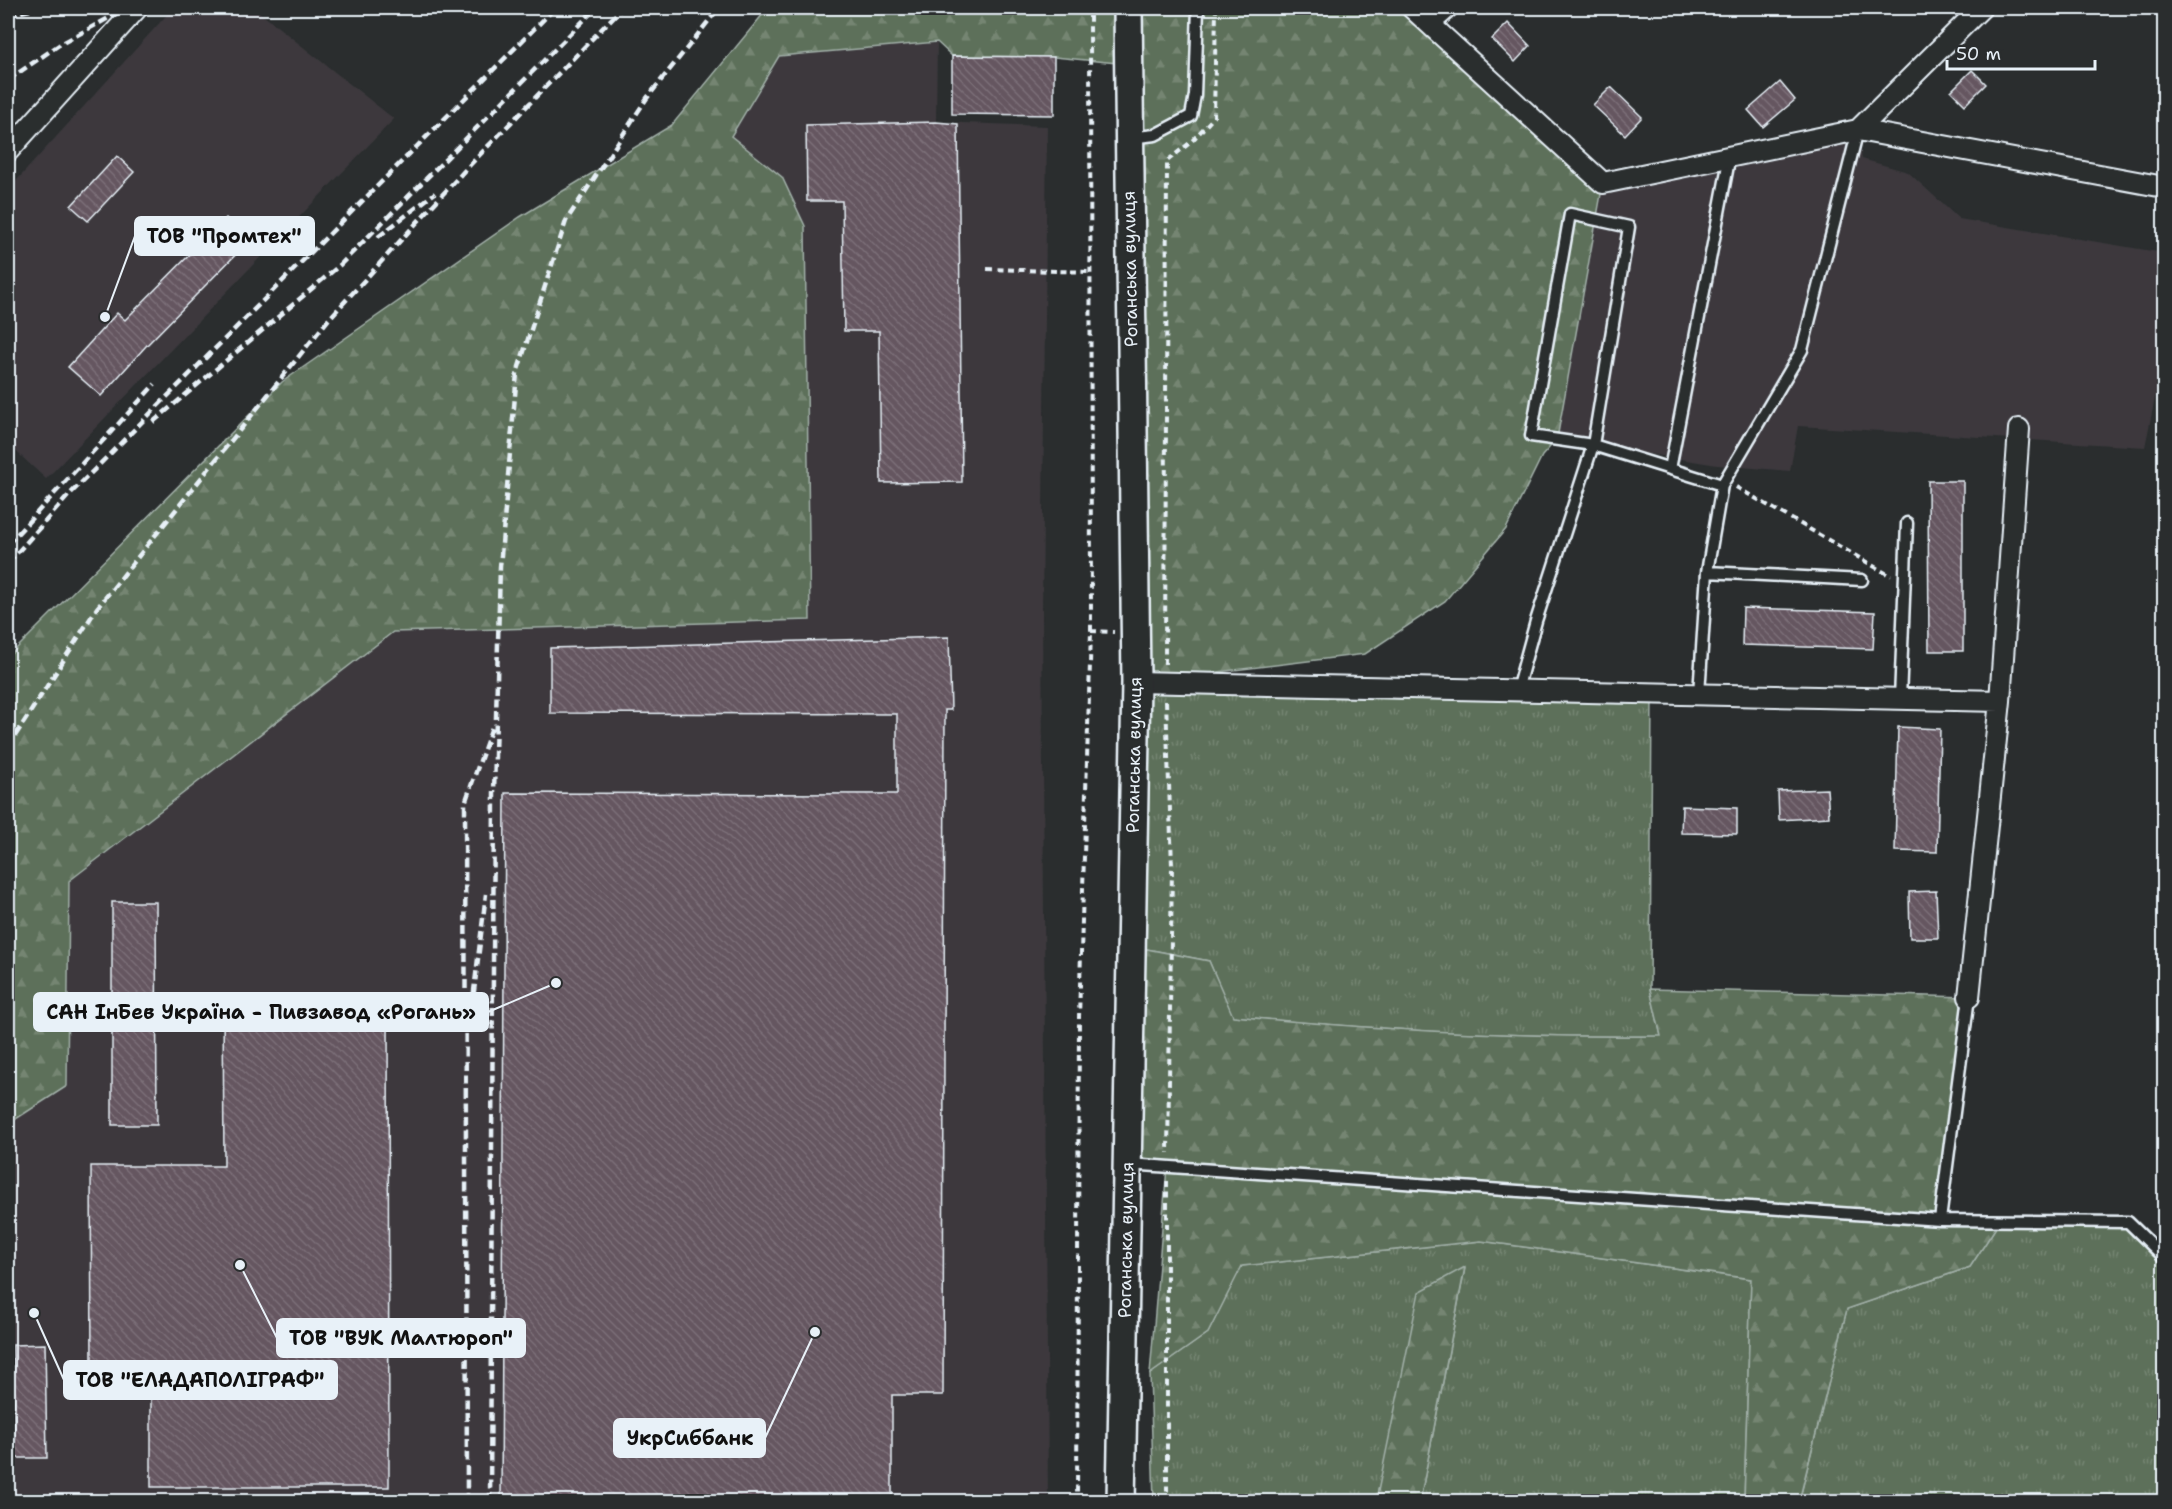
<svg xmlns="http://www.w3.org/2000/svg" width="2172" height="1509" viewBox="0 0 2172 1509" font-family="'Shantell Sans',sans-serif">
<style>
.built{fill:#3c393d}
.grass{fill:url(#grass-tufts);stroke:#a2b0a9;stroke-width:1.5}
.forest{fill:url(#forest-firs);stroke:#a2b0a9;stroke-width:1.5}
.building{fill:url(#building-back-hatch);stroke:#e8f1f8;stroke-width:1.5}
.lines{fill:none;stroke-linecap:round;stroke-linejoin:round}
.service-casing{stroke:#e8f1f8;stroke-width:15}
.minor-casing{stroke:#e8f1f8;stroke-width:24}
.secondary-casing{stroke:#e8f1f8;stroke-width:32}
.path{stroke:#e8f1f8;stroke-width:4;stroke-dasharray:6 4.5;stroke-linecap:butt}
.service{stroke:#2a2d2e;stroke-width:10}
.minor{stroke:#2a2d2e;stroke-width:20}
.secondary{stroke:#2a2d2e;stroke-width:27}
.rail{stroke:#e8f1f8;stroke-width:4.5;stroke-dasharray:9 4.5;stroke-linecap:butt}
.labels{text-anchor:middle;stroke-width:4.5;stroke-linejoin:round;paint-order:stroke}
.street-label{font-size:18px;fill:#e8f1f8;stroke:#2a2d2e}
.leader{fill:none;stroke:#e8f1f8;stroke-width:2}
.callout-dot{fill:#e8f1f8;stroke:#2a2d2e;stroke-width:2}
.callout{fill:#e8f1f8;stroke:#e8f1f8;stroke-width:2}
.callout-label{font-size:20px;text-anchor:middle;font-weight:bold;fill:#111}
</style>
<defs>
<pattern id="grass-tufts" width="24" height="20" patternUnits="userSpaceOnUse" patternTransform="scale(1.5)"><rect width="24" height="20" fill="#5d705a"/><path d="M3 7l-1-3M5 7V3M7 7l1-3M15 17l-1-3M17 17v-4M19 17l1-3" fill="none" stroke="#748572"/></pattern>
<pattern id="forest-firs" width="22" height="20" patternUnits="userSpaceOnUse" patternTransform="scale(1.5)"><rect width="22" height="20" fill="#5d705a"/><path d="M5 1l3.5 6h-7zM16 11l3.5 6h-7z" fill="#748572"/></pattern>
<pattern id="building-back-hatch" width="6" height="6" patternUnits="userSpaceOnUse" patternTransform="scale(1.5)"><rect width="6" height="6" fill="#655661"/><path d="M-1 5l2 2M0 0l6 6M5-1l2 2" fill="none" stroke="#7b6f78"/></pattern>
</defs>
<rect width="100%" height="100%" fill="#2a2d2e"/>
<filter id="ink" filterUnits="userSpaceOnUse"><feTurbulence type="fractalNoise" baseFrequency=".0167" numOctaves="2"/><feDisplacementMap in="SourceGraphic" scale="12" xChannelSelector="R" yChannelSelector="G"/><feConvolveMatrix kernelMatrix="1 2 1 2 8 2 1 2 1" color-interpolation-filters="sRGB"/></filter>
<g filter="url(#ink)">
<path class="built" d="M173 8H254L394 119 46 479 8 444V190Z
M937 42 936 122 1047 126 1042 613 1048 1501 8 1502V1124L67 1086 69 881 393 632 810 619 782 177 731 136 779 56Z
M1858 130 1862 159 1908 172 1959 219 2164 253V354L2145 447 1798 426 1790 471 1717 465 1557 439 1603 183Z"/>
<path class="grass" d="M1136 682 1652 693 1650 989 1661 1036C1516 1038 1377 1030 1232 1016L1209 961 1131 946Z
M2000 1221 2128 1222 2164 1257V1501L1799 1502 1847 1309 1970 1267Z
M1481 1241 1751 1279 1744 1501H1420L1465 1268 1378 1490 1376 1501H1154L1150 1374 1208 1333 1241 1266Z"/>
<path class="forest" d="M768 8H1412L1603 183 1557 439 1542 456 1506 529 1445 601 1365 654 1136 682 1128 64 1054 57 952 56 937 42 779 56 731 136 782 177 805 226 810 620 393 632 69 881 67 1086 8 1124V657L282 382 520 217 672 125Z
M1131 946 1209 961 1233 1016C1377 1030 1516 1038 1661 1036L1650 989 1969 997 1940 1219 2000 1221 1970 1267 1847 1309 1799 1501H1744L1751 1279 1481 1241 1242 1266 1208 1333 1150 1374 1167 1167 1128 1164Z
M1465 1267 1420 1501H1376L1419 1292Z"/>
<path class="building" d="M1508 23 1530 46 1515 62 1492 39Z
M952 56 1054 57V115L952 114Z
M1972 70 1986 84 1965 105 1951 91Z
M1780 82 1795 100 1763 127 1748 110Z
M1611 87 1642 117 1625 135 1593 105Z
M936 122 958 124 962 482 881 483 879 331H844L842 201H807L806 125Z
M117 156 134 172 88 221 71 206Z
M226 218 250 240 146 346 101 396 68 367 117 313 125 320Z
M1928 481H1963V651H1929Z
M1743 608 1875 612 1873 649 1742 645Z
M949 637 951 710H945L943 1395H892V1502H501L505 793 897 794V714L550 713V648Z
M1898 727 1940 729 1937 852 1895 851Z
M1827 789 1829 817 1779 820 1778 791Z
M1682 806 1737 808V834L1681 833Z
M1936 891 1938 938H1910L1909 892Z
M112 902H156L157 1125H112Z
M223 998H388L389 1487H151V1365H92L91 1166H224Z
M45 1344 47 1458H15L13 1345Z"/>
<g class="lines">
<g class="service-casing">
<path id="service" d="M1129 138 1155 135 1191 116 1195 95 1198 8
M1670 469 1730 155
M1722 485 1802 350 1858 130
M1517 690 1536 621 1593 445 1629 227 1570 214 1531 436 1593 445 1722 485 1707 572
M1699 694 1707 572 1862 580
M1900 699 1907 523
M1128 1164 1940 1220 2128 1222 2164 1257
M1940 1220 1969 997"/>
</g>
<g class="minor-casing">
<path id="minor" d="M1412 8 1603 183 1858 130 2164 187
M1430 23 1447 8
M1858 130 1981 8
M8 151 137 8
M1136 682 2000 701
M1969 997 2000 701 2019 429"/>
</g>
<g class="secondary-casing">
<path id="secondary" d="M1121 1502 1136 682 1128 8"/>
</g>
<path class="path" d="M987 269 1090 272
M1736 487 1891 576
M1091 631 1114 632
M1165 664 1167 161 1191 142 1214 117 1216 8
M1166 701 1172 866 1168 1153
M1077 1502 1079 1017 1091 631 1090 8
M1167 1502V1181"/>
<use href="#service" class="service"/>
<use href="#minor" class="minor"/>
<use href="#secondary" class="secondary"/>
<path class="rail" d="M8 15 39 8
M8 80 59 45 127 8
M378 237 435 193
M153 422 340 265 596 8
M8 544 155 384
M8 563 68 496 555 8
M8 747 97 608 328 320 464 171 622 8
M472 1007 486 894
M467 1502 465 803 492 727
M490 1502 494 793 500 567 517 373 566 221 647 98 719 8"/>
</g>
</g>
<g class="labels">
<g class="street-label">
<text transform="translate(1130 269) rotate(-91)" y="6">Роганська вулиця</text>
<text transform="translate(1134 755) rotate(-89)" y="6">Роганська вулиця</text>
<text transform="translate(1126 1240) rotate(-89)" y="6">Роганська вулиця</text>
</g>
</g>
<path class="leader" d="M105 317L135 236M556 983L488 1012M240 1265L277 1338M34 1313L64 1380M815 1332L765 1438"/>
<g class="callout-dot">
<circle cx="105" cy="317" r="6"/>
<circle cx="556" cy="983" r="6"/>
<circle cx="240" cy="1265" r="6"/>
<circle cx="34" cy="1313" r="6"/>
<circle cx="815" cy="1332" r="6"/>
</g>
<g class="callout">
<rect x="135" y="217" width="179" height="38" rx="6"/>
<rect x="34" y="993" width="454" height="38" rx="6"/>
<rect x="277" y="1319" width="248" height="38" rx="6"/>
<rect x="64" y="1361" width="273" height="38" rx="6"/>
<rect x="614" y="1419" width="151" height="38" rx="6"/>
</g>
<g class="callout-label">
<text x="224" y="243">ТОВ "Промтех"</text>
<text x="261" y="1019">САН ІнБев Україна - Пивзавод «Рогань»</text>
<text x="401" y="1345">ТОВ "ВУК Малтюроп"</text>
<text x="200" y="1387">ТОВ "ЕЛАДАПОЛIГРАФ"</text>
<text x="690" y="1445">УкрСиббанк</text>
</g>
<rect width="2172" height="1509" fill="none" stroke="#2a2d2e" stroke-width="30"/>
<rect x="15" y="15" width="2142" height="1479" fill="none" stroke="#e8f1f8" stroke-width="2" filter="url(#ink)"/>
<path d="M1947 60v9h148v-9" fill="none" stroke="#e8f1f8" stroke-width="3"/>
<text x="1956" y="60" font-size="18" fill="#e8f1f8" stroke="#2a2d2e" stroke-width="4.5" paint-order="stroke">50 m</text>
</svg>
